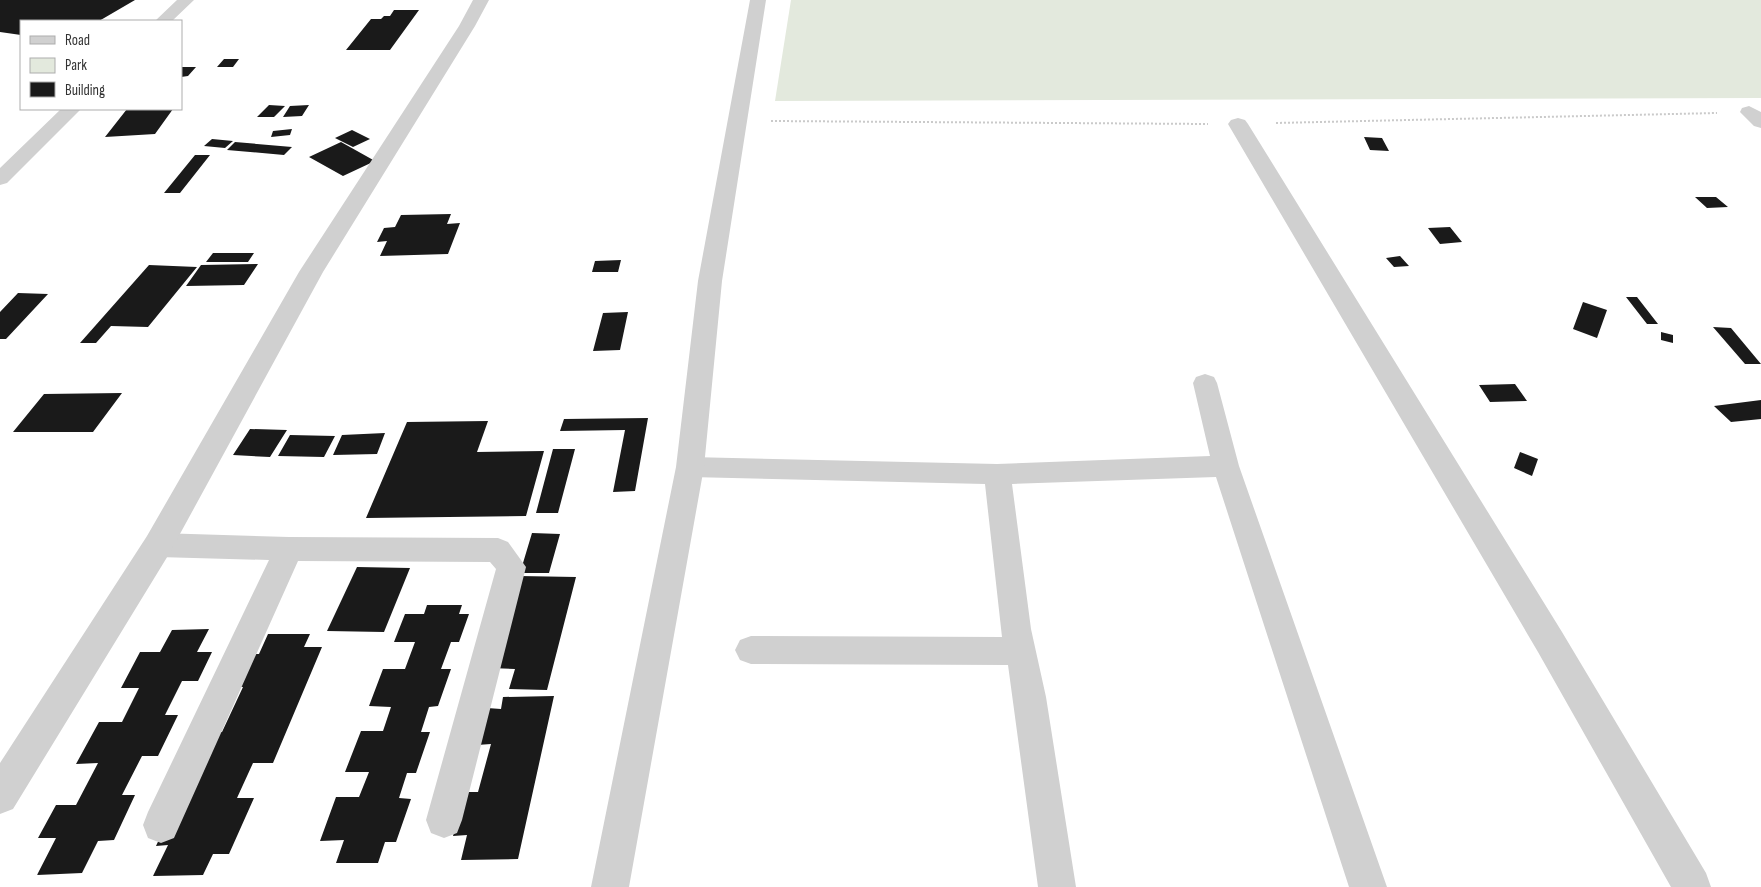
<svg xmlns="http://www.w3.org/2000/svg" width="1761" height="887" viewBox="0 0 1761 887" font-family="'Sofia Sans Condensed',sans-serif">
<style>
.green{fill:#e3e9dd}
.building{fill:#1a1a1a}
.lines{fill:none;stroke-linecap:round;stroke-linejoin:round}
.path{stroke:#cacaca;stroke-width:2;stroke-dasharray:2 2;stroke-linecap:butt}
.service{fill:#d0d0d0;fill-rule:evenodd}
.minor{fill:#d0d0d0;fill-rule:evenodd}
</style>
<rect width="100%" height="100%" fill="#fff"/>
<path class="green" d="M791 0H1761V98L775 101Z"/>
<path class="building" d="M0 0H135L99 21H21V35L0 32Z
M394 10H419L390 50H346L371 19H381L384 16H390Z
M224 59H239L233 67H217Z
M181 67H196L188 76 181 77Z
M269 105 285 106 274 117H257Z
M309 105 302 116 283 117 290 106Z
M127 109H173L155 134 105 137Z
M292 129 290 135 271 137 273 131Z
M352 130 370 139 353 147 335 138Z
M1364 137 1382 138 1389 151 1370 150Z
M212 139 233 141 225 148 204 146Z
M235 142 292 147 284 155 227 150Z
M341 142 375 161 343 176 309 157Z
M195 155H210L180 193H164Z
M1695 197H1716L1728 207 1707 208Z
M451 214 447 224 460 223 448 254 380 256 387 241 377 242 384 228 395 227 401 215Z
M1450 227 1462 242 1440 244 1428 228Z
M213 253H254L248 262H206Z
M1400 256 1409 266 1394 267 1386 258Z
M621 260 618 272H592L595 261Z
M258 264 244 285 186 286 201 265Z
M149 265 197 267 148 327 111 326 96 343H80Z
M18 293 48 294 6 339H0V312Z
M1626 297H1637L1658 324H1647Z
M1583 302 1607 310 1597 338 1573 329Z
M628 312 620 350 593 351 603 313Z
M1713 327 1731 328 1761 364H1745Z
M1661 332 1673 335V343L1661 340Z
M1515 384 1527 401 1490 402 1479 385Z
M122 393 93 432H13L44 394Z
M1761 400V419L1731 422 1714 406Z
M648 418 635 491 613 492 625 430 560 431 564 419Z
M488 421 477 452 544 451 526 516 366 518 407 422Z
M250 429 287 430 270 457 233 455Z
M385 433 377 454 333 455 342 435Z
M290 435 335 436 324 457 278 456Z
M553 449H575L558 513H536Z
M1520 452 1538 459 1532 476 1514 468Z
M532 533 560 534 549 573H520Z
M357 567 410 568 384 632 327 631Z
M519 576 576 577 547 690 509 689 515 669 490 668Z
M427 605H462L459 614H469L459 642H451L441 669H451L438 706 429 707 421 732H430L416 773H407L399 798 411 799 396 842H385L378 863H336L344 840 320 841 336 797H359L369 772H345L361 731H383L391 707 369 706 383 669H405L415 642H394L405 614H424Z
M209 629 197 652H212L198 681H182L165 715H178L158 756H142L122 795H135L114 840 98 841 82 873 37 875 56 838H38L56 805H76L98 763 76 764 99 722H122L139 688H121L140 652H160L172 630Z
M268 634H310L304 647H322L273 763H253L237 798H254L229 854H213L203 875 153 876 168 845 156 846 209 732H222L243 687 231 686 246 654H259Z
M554 696 518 859 461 860 467 835 453 836 464 792H478L491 744 477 745 487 708 501 709 503 697Z"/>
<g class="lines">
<path class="path" d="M771 121 1208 124
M1276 123 1717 113"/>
<path class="service" d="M1205 374 1214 377 1217 383 1239 466 1387 887H1349L1216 477 1012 484 1031 629 1046 697 1076 887H1038L1008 665 751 664 740 660 735 650 740 640 751 636 1002 637 985 484 690 477 681 474 677 467 681 460 690 457 997 464 1210 456 1193 383 1196 377Z
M158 533 289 537 498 538 508 542 526 567 462 820 457 833 444 838 431 833 426 820 496 569 490 562 298 561 174 838 161 843 148 838 143 825 148 812 269 560 158 557 148 553 144 545 148 537Z"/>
<path class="minor" d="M177 0H194L172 21H155Z
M473 0H489L475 26 323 272 169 554 13 809 0 814V763L147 536 299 272 459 26Z
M750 0H766L722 281 704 467 629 887H591L676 467 698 281Z
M1749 106 1761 112V128L1754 126 1740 112 1742 108Z
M61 109H81L7 183 0 185V168Z
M1238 118 1245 120 1248 124 1562 632 1706 873 1711 887H1671L1538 652 1228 124 1231 120Z"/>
</g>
<rect x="20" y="20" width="162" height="90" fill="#ffffff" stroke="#adadad"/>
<rect x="30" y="36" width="25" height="8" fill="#d0d0d0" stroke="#adadad"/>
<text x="65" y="45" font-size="15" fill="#333333">Road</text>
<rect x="30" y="58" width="25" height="15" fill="#e3e9dd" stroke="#adadad"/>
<text x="65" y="70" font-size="15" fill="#333333">Park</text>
<rect x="30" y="82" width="25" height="15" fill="#1a1a1a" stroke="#adadad"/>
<text x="65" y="95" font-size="15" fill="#333333">Building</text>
</svg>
